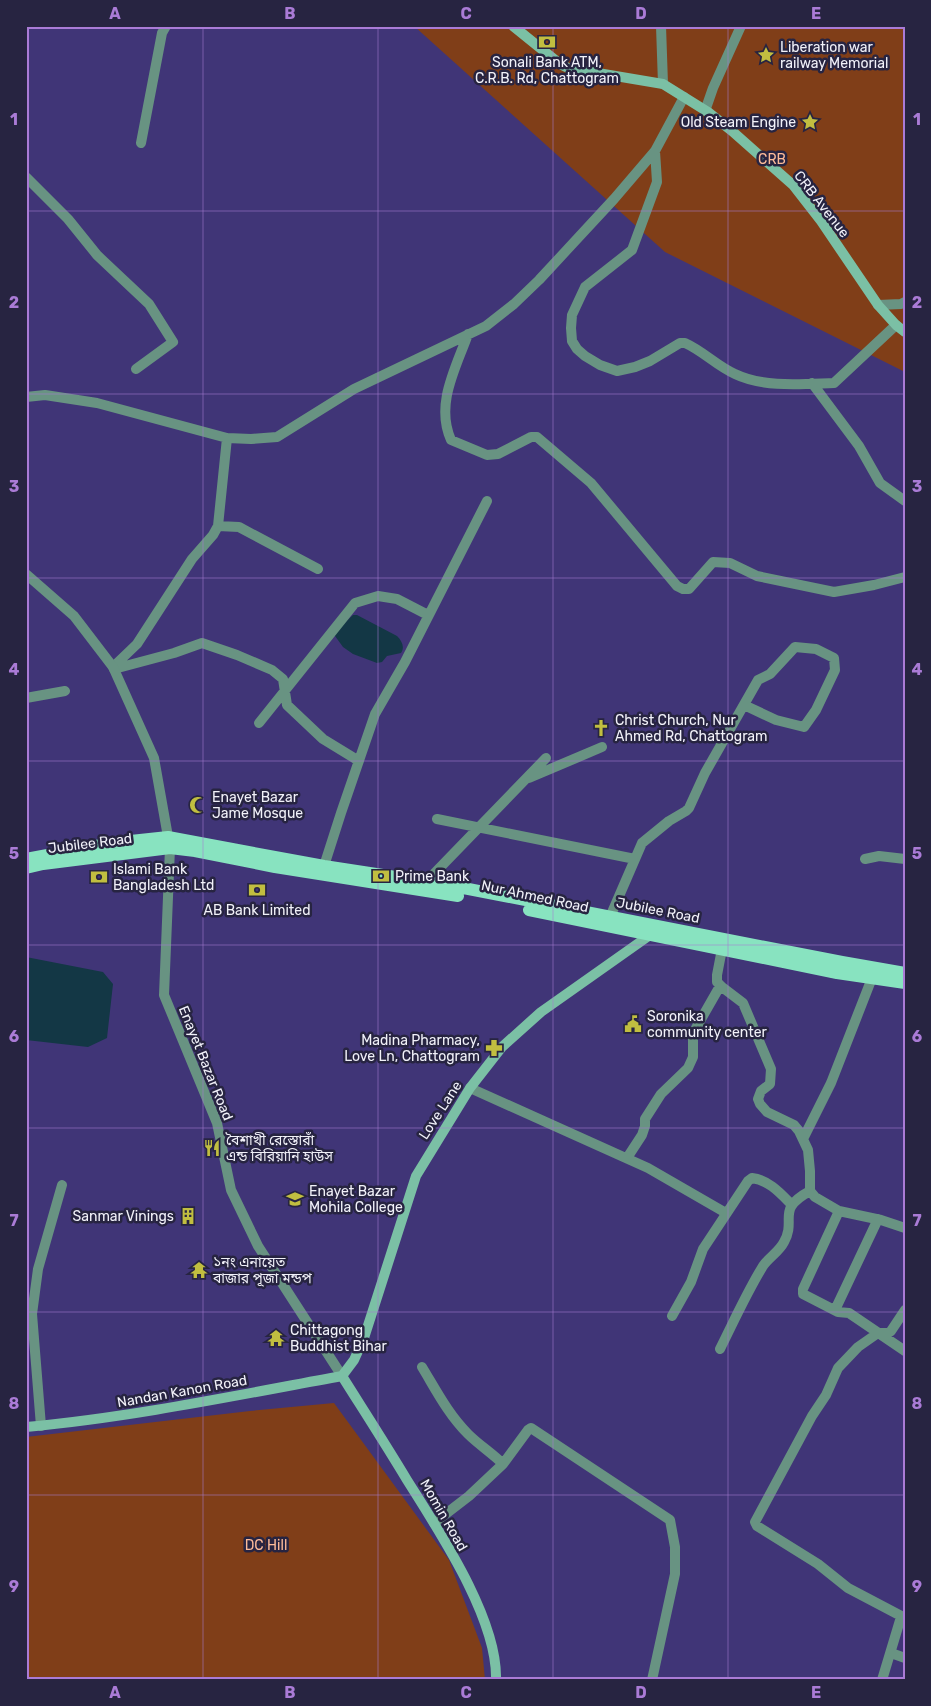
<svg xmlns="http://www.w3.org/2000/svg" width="931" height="1706" viewBox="0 0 931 1706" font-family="Rubik,'Noto Sans Bengali',sans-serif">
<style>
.green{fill:#803e18}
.water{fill:#133745}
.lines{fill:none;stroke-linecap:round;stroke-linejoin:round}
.minor{stroke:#689382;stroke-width:10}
.tertiary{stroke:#689382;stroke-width:10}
.secondary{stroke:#7bc0a5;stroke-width:10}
.primary{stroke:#88e3c0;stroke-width:12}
.grid{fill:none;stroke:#aa7bd6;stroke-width:1;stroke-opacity:0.55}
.labels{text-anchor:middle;stroke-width:5;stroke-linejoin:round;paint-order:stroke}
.poi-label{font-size:14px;fill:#f1f1f9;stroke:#272441;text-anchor:start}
.park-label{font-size:14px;fill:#fdbb99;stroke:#272441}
.street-label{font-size:14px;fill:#f1f1f9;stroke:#272441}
.neatline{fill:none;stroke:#aa7bd6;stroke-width:2}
.grid-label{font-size:16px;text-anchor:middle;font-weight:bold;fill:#aa7bd6}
</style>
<rect width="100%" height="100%" fill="#403577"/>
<path class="green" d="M414 26H905V372L665 252Z
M334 1403 449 1560 482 1648 485 1680H26V1437L250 1411Z"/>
<path class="water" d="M353 615H357L397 636C402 641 405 647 401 653L387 656 382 662 377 663 353 654 343 647 335 636V632Z
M26 957 103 972 113 984 107 1038 88 1047 26 1040Z"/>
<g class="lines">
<path class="minor" d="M661 26 663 84
M705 111 713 88 741 26
M141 143 162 33 166 26
M655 151 657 182 632 250 585 287 572 315 571 328 572 341 577 349 585 356 600 365 617 371 635 367 650 361 680 343H685C703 351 717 366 735 374 764 388 803 384 834 383L896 325
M26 177 68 219 97 255 149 304 173 342 136 369
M878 305 901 304 905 302
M468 334C456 368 435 404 451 440L487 455 498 454 531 437H537L591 483 677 586 683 589H689L713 562 730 563 757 576 834 592 874 585 905 577
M812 383 859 446 880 483 905 501
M26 397 45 395 97 403 227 438 251 439 277 437 354 389 486 326 514 304 539 280 614 199 655 151 684 97
M218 526 239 527 318 569
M113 667 137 644 192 559 213 535 218 526 227 438
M114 669 174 653 202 643 237 655 272 670 283 679 287 705 323 739 359 761
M26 698 65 691
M259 723 355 603 378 596 397 599 428 615
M529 778 602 747
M437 819 635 859
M865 859 879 856 905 859
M324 866 341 813 375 714 405 662 487 501
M426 882 546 758
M610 917 642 843 669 821 686 811 689 808 705 773 758 680 770 674 795 647 816 649 834 658 835 670 816 710 804 727 776 720 744 705
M722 949 717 975V982L722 987 743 1003 771 1069 770 1084 761 1091 758 1099 760 1104 767 1112 794 1125 799 1131 808 1150 810 1171V1191L815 1197 839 1211 881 1220 905 1228
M470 1088 648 1168 726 1213
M803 1139 831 1083 872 978
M627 1158 642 1135 645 1126V1119L661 1094 688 1068 693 1057V1039L696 1028 720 986
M839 1211 803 1289V1294L838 1312 849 1313 905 1351
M835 1310 878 1219
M905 1310 891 1331 888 1333H878L858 1347 838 1368 826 1395 812 1416 755 1522 757 1526 818 1564 848 1588 905 1618
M672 1316 691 1282 703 1249 748 1181 752 1178C769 1180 781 1194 792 1205
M720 1349C734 1321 747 1292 763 1266 769 1257 779 1252 784 1242 797 1219 775 1210 810 1191
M422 1367C436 1390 448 1414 468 1434 479 1445 492 1453 503 1464
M41 1426 32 1314 38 1269 62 1185
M434 1523 469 1496 503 1464 528 1430 531 1428 670 1520 675 1547V1574L652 1680
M891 1653 905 1658
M882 1680 901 1617"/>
<path class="tertiary" d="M26 574 74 616 113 667 154 758 170 848 164 995 217 1123 231 1190 258 1246 342 1376"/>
<path class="secondary" d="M513 26 560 64 568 68 663 84 708 112 732 131 793 185 821 221 878 305 896 325 905 332
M342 1376 354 1360 364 1338 416 1176 470 1088 502 1047 541 1012 650 935V931
M342 1376C364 1411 386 1445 407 1480 439 1531 498 1619 496 1680
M26 1427C133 1417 238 1395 342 1376"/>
<path class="primary" d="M26 859 112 843 168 837 324 866 448 885 842 962 905 973
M26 868 43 864 170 848 195 851 275 867 458 896
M529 910 837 973 905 983"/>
</g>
<path class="grid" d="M203 26V1680M378 26V1680M553 26V1680M728 26V1680M26 211H905M26 394H905M26 578H905M26 761H905M26 945H905M26 1128H905M26 1312H905M26 1495H905"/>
<defs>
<g id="bank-bare" transform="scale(1.35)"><path d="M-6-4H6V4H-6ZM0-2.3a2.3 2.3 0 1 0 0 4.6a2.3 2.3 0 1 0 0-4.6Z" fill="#c1be40" stroke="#272441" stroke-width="2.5" paint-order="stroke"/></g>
<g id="sight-bare" transform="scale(1.35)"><path d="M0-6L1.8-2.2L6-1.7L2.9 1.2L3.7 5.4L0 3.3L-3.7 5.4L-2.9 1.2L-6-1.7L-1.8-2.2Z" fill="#c1be40" stroke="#272441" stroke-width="2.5" paint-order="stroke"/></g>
<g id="church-bare" transform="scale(1.35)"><path d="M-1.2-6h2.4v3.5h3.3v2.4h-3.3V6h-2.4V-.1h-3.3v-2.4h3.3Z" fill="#c1be40" stroke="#272441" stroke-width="2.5" paint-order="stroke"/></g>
<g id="mosque-bare" transform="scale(1.35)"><path d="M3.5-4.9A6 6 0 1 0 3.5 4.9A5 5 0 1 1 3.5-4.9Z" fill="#c1be40" stroke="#272441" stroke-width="2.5" paint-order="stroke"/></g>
<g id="civic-bare" transform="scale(1.35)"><path d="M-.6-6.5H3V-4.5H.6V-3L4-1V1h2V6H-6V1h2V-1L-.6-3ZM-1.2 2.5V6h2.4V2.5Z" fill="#c1be40" stroke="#272441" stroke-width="2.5" paint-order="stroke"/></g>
<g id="pharmacy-bare" transform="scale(1.35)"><path d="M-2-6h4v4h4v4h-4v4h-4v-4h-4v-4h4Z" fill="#c1be40" stroke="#272441" stroke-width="2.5" paint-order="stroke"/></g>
<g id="restaurant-bare" transform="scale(1.35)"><path d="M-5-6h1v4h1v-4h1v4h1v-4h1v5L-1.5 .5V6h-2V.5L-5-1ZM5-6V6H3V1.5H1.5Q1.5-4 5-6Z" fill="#c1be40" stroke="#272441" stroke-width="2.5" paint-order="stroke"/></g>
<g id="university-bare" transform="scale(1.35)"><path d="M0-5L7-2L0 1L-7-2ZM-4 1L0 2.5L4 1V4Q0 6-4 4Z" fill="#c1be40" stroke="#272441" stroke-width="2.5" paint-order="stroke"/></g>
<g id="building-bare" transform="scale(1.35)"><path d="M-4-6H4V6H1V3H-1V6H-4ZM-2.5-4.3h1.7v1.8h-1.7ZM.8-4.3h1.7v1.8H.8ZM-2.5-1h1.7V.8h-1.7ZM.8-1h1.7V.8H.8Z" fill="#c1be40" stroke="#272441" stroke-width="2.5" paint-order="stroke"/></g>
<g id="temple-bare" transform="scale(1.35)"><path d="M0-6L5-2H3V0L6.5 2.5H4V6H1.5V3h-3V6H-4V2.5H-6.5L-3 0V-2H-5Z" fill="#c1be40" stroke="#272441" stroke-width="2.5" paint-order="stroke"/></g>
</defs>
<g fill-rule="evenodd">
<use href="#bank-bare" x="547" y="42"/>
<use href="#sight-bare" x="766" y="55"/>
<use href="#sight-bare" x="810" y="122"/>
<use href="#church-bare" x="601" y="728"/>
<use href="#mosque-bare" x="198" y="805"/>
<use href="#bank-bare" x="381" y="876"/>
<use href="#bank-bare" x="99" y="877"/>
<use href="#bank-bare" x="257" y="890"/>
<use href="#civic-bare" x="633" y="1024"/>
<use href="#pharmacy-bare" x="494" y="1048"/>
<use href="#restaurant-bare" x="212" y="1148"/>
<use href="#university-bare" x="295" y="1199"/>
<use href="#building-bare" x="188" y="1216"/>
<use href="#temple-bare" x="199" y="1270"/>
<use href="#temple-bare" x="276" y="1338"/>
</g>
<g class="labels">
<g class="poi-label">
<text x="780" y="52">Liberation war<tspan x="780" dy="16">railway Memorial</tspan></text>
<text x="547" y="67" text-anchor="middle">Sonali Bank ATM,<tspan x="547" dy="16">C.R.B. Rd, Chattogram</tspan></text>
<text x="796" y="127" text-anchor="end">Old Steam Engine</text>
<text x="615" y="725">Christ Church, Nur<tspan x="615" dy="16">Ahmed Rd, Chattogram</tspan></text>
<text x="212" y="802">Enayet Bazar<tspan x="212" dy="16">Jame Mosque</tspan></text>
<text x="113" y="874">Islami Bank<tspan x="113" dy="16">Bangladesh Ltd</tspan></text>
<text x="395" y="881">Prime Bank</text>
<text x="257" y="915" text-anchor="middle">AB Bank Limited</text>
<text x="647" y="1021">Soronika<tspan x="647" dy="16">community center</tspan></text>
<text x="480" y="1045" text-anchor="end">Madina Pharmacy,<tspan x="480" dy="16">Love Ln, Chattogram</tspan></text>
<text x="226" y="1145">বৈশাখী রেস্তোরাঁ<tspan x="226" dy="16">এন্ড বিরিয়ানি হাউস</tspan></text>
<text x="309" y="1196">Enayet Bazar<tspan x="309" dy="16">Mohila College</tspan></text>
<text x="174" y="1221" text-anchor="end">Sanmar Vinings</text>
<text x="213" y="1267">১নং এনায়েত<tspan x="213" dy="16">বাজার পূজা মন্ডপ</tspan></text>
<text x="290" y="1335">Chittagong<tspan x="290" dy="16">Buddhist Bihar</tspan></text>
</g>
<g class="park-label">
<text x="772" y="164">CRB</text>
<text x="266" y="1550">DC Hill</text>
</g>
<g class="street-label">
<text transform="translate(822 204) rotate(52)" y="5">CRB Avenue</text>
<text transform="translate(90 843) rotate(-7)" y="5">Jubilee Road</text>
<text transform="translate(535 896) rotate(12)" y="5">Nur Ahmed Road</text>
<text transform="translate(658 910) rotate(11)" y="5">Jubilee Road</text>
<text transform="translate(206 1063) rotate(68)" y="5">Enayet Bazar Road</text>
<text transform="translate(440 1110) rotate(-57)" y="5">Love Lane</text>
<text transform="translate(182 1391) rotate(-10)" y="5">Nandan Kanon Road</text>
<text transform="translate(444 1515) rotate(60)" y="5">Momin Road</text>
</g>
</g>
<rect width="931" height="1706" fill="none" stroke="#272441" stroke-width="55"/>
<rect x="28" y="28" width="876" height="1650" class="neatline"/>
<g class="grid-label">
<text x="115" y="19">A</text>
<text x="290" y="19">B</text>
<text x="466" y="19">C</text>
<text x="641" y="19">D</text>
<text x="816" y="19">E</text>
<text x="14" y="125">1</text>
<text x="917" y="125">1</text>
<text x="14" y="308">2</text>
<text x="917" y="308">2</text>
<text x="14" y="492">3</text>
<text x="917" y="492">3</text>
<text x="14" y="675">4</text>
<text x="917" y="675">4</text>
<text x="14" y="859">5</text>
<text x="917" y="859">5</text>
<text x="14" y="1042">6</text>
<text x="917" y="1042">6</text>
<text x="14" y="1226">7</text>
<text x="917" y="1226">7</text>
<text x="14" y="1409">8</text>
<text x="917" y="1409">8</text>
<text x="14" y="1592">9</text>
<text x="917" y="1592">9</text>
<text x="115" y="1698">A</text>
<text x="290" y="1698">B</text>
<text x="466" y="1698">C</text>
<text x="641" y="1698">D</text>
<text x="816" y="1698">E</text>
</g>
</svg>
